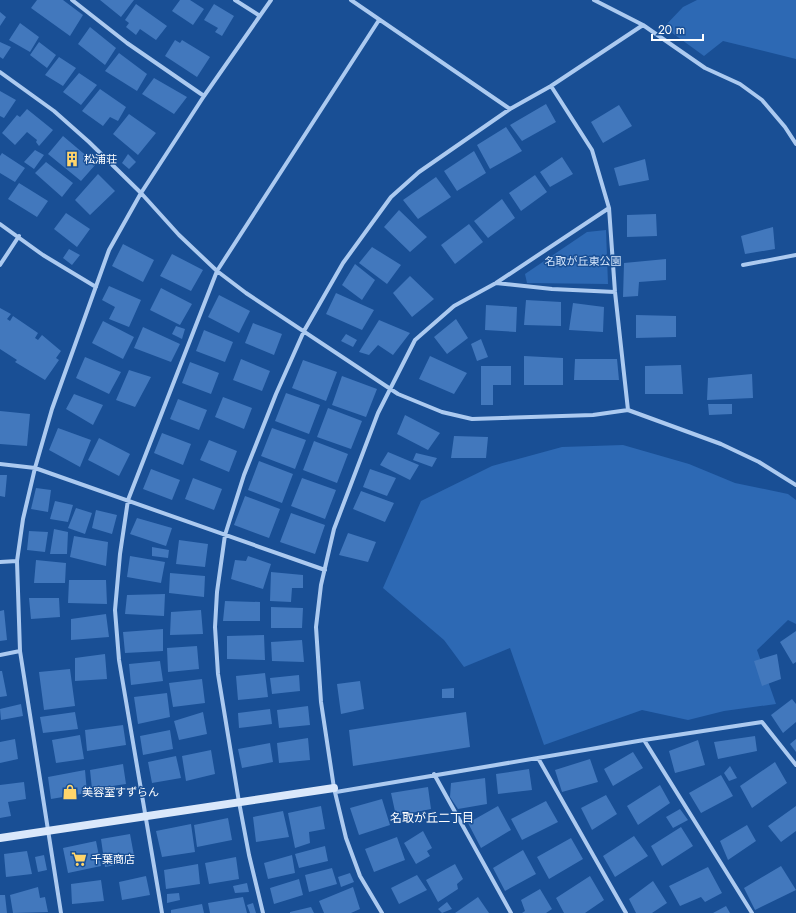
<svg xmlns="http://www.w3.org/2000/svg" width="796" height="913" viewBox="0 0 796 913" font-family="Jost,'Noto Sans JP',sans-serif">
<style>
.green{fill:#2d69b4}
.building{fill:#4278bd}
.lines{fill:none;stroke-linecap:round;stroke-linejoin:round}
.street{stroke:#accaf0;stroke-width:4}
.secondary{stroke:#dae8fb;stroke-width:8}
.labels{text-anchor:middle;stroke-width:3;stroke-linejoin:round;paint-order:stroke}
.poi-label{font-size:11px;fill:#fff;stroke:#194f95;text-anchor:start}
.park-label{font-size:11px;fill:#d3e5fb;stroke:#194f95}
.neighbourhood-label{font-size:12px;fill:#fff;stroke:#194f95}
</style>
<rect width="100%" height="100%" fill="#194f95"/>
<path class="green" d="M697 0H796V59L723 41 704 56 664 27 683 7Z
M606 230 608 284 527 283 525 274 587 232Z
M623 445 689 464 735 483 788 494 796 500V624L788 620 757 650 776 704 724 711 688 720 642 710 544 745 510 648 464 667 444 640 383 588 421 501 492 466 562 447Z"/>
<path class="building" d="M37 0H63L83 15 70 36 31 8Z
M100 0H134L121 17Z
M180 0H190L204 9 193 25 172 11Z
M136 4 167 26 156 40 140 29 136 35 126 27 129 23 125 20Z
M214 4 234 16 222 36 215 32 218 28 204 20Z
M0 12 6 17 0 26Z
M20 23 39 37 30 52 9 40Z
M90 27 116 48 105 65 78 44Z
M175 40 180 43 182 40 210 57 197 77 165 56Z
M0 42 11 47 3 59 0 57Z
M39 42 56 55 47 68 30 55Z
M119 53 147 74 137 91 105 71Z
M59 57 76 68 63 86 45 75Z
M79 73 97 85 81 105 63 92Z
M154 78 187 97 174 114 142 94Z
M100 89 126 107 118 121 110 117 103 126 82 111Z
M0 91 16 100 4 118 0 116Z
M546 104 556 122 522 141 510 125Z
M619 105 632 126 603 143 591 122Z
M27 109 53 130 39 146 36 142 37 140 27 132 15 145 2 133 17 115 20 117Z
M129 114 156 133 138 155 113 134Z
M506 127 522 151 490 169 477 145Z
M63 136 96 164 81 181 48 154Z
M35 150 44 155 34 169 24 162Z
M474 151 486 173 457 191 444 171Z
M2 153 25 168 15 182 0 173V156Z
M128 154 136 162 129 169 122 163Z
M562 157 573 174 550 187 540 172Z
M645 159 649 180 619 186 614 168Z
M46 162 73 183 62 197 35 173Z
M98 174 115 191 90 215 75 200Z
M535 175 547 192 521 211 509 193Z
M436 177 451 197 418 219 403 200Z
M19 183 48 201 37 217 8 199Z
M502 199 515 218 488 238 474 221Z
M399 210 427 237 410 252 384 227Z
M66 213 90 229 77 247 54 229Z
M656 214 657 236 627 237V215Z
M469 224 483 242 455 264 441 245Z
M773 227 775 249 745 254 741 236Z
M123 244 154 260 143 282 112 266Z
M372 247 401 265 387 284 359 263Z
M69 249 80 255 72 265 63 258Z
M172 254 203 270 191 291 160 276Z
M666 259V280L639 282 638 296 623 297 624 263Z
M355 264 375 280 362 300 342 285Z
M410 276 434 299 412 317 393 293Z
M109 286 141 300 129 327 109 319 115 307 102 300Z
M161 288 192 304 180 325 150 310Z
M336 293 374 310 362 330 326 314Z
M219 295 250 311 239 333 208 317Z
M526 300 561 302V326L524 325Z
M573 303 604 307 603 332 569 330Z
M486 305 517 307 516 332 485 330Z
M0 308 11 314 7 319 10 321 13 316 38 333 35 338 38 340 42 335 61 351 56 358 59 360 45 380 15 362 17 360 0 349Z
M636 315 676 316V337L636 338Z
M456 319 468 338 447 354 434 337Z
M379 320 410 333 393 355 378 345 369 355 359 352Z
M103 321 134 337 123 359 92 343Z
M253 323 282 334 274 355 245 343Z
M176 326 185 329 182 339 172 334Z
M143 327 180 344 171 362 134 348Z
M204 330 233 342 225 362 196 351Z
M346 334 357 340 353 347 341 341Z
M481 339 488 357 477 361 471 344Z
M430 356 467 373 454 394 419 379Z
M524 356 563 358V385H524Z
M85 357 121 372 109 394 76 378Z
M241 359 270 371 262 391 233 380Z
M575 359H617L619 380H574Z
M303 360 337 372 326 401 292 388Z
M190 362 219 373 211 394 182 383Z
M681 365 683 394H645V366Z
M481 366H511V385H493V405H481Z
M129 370 151 377 135 407 116 400Z
M752 374 753 398 707 400 708 378Z
M342 376 377 389 366 417 332 405Z
M286 393 320 405 309 434 275 421Z
M74 394 103 405 93 425 66 409Z
M223 397 252 408 244 429 215 417Z
M178 399 207 410 199 430 170 419Z
M708 404H732V414L709 415Z
M328 408 362 421 351 449 317 437Z
M0 411 30 414 27 446 0 444Z
M405 415 440 433 428 450 397 434Z
M58 428 91 440 80 467 49 450Z
M272 428 306 440 295 469 261 456Z
M162 433 191 444 183 465 154 453Z
M454 436 488 437 486 458H451Z
M99 438 130 454 119 476 88 460Z
M209 440 237 451 229 472 200 460Z
M314 441 348 454 337 483 303 470Z
M388 452 419 465 410 480 380 465Z
M416 453 437 458 432 467 413 460Z
M259 461 293 474 282 503 248 490Z
M151 469 180 480 172 500 143 489Z
M370 469 396 478 387 496 363 487Z
M0 475H7L5 497 0 496Z
M193 478 222 489 214 510 185 499Z
M302 478 336 490 325 519 291 506Z
M36 488 51 490 48 512 31 509Z
M361 491 394 503 385 522 353 509Z
M245 496 280 509 269 538 234 525Z
M55 501 73 505 68 522 50 519Z
M76 508 92 513 85 534 68 528Z
M96 510 117 515 112 534 92 528Z
M291 513 325 525 315 554 280 542Z
M137 518 172 528 166 546 130 534Z
M54 529 68 532 67 554H50Z
M29 531 48 532 45 552 27 550Z
M348 533 376 542 368 562 339 555Z
M74 536 108 542 106 566 70 557Z
M179 540 208 544 205 567 176 564Z
M152 547 169 550 168 558 152 556Z
M130 556 165 562 161 583 127 577Z
M248 556 271 564 263 589 231 579 235 560 246 561Z
M36 560 66 563 65 583H34Z
M271 572 303 575V588H292L291 602 270 601Z
M170 573 205 576 204 597 169 593Z
M69 580H106L107 604 68 603Z
M165 594 164 616 125 614 127 595Z
M29 598H59L60 617 31 619Z
M225 601 260 602V621H223Z
M271 607 303 608 302 628H271Z
M4 610 7 640 0 641V611Z
M201 610 203 634 170 635 171 612Z
M106 614 109 637 71 640V619Z
M163 629V651L125 653 123 632Z
M796 631V662L793 664 780 642Z
M264 635 265 660 227 659V636Z
M302 640 304 662 272 661 271 642Z
M197 646 199 669 168 672 167 648Z
M105 654 107 679 75 681V658Z
M777 654 781 679 762 686 754 661Z
M160 661 163 681 131 685 129 664Z
M70 669 75 706 44 710 39 672Z
M0 671H2L7 696 0 697Z
M265 673 268 697 238 700 236 676Z
M299 675 300 691 272 694 270 678Z
M202 679 205 703 173 707 169 683Z
M360 681 364 709 341 714 337 684Z
M454 688V698H442V689Z
M167 693 170 717 138 724 134 697Z
M792 699 796 704V722L783 733 771 715Z
M21 704 23 716 1 720 0 709Z
M308 706 310 725 279 728 277 710Z
M270 709 272 724 239 728 238 713Z
M75 712 78 729 43 733 40 717Z
M203 712 207 734 179 740 174 721Z
M466 712 470 747 353 766 349 730Z
M123 725 126 745 87 751 85 730Z
M170 730 173 749 143 755 140 736Z
M80 735 84 759 56 763 52 740Z
M755 736 757 751 718 759 714 742Z
M308 738 310 760 279 763 277 743Z
M15 739 18 759 0 763V742Z
M796 739V752L790 744Z
M698 740 705 765 675 773 669 751Z
M270 743 273 762 242 768 238 749Z
M211 750 215 774 186 781 182 756Z
M633 752 643 768 613 786 604 769Z
M176 756 181 778 152 783 148 762Z
M590 759 598 782 562 792 555 770Z
M775 762 787 783 752 808 740 786Z
M123 764 126 784 92 789 90 770Z
M730 766 737 778 729 781 724 773Z
M529 769 532 790 498 794 496 774Z
M85 770 87 793 51 799 48 777Z
M721 775 733 796 701 813 689 793Z
M485 778 487 804 458 809 450 797 451 783Z
M24 782 26 799 8 802 11 816 0 818V785Z
M660 785 670 803 638 825 627 806Z
M428 787 431 809 396 816 391 793Z
M606 795 617 814 592 830 581 808Z
M382 799 390 825 359 835 350 808Z
M546 801 558 822 522 840 511 819Z
M321 806 325 829 309 832 310 843 295 848 288 813Z
M498 806 511 830 481 848 468 823Z
M796 806V831L781 842 768 826Z
M680 809 688 820 673 828 666 817Z
M283 811 289 837 256 842 253 817Z
M228 818 232 840 197 847 194 825Z
M191 824 195 852 162 857 156 831Z
M747 825 756 841 728 860 720 841Z
M681 827 693 846 662 866 651 846Z
M423 831 432 848 427 851 430 856 416 864 404 843Z
M130 834 135 861 105 867 101 839Z
M634 836 648 856 615 877 603 856Z
M397 837 405 860 374 872 365 849Z
M571 838 583 859 549 879 537 857Z
M96 841 101 866 68 873 63 848Z
M325 846 328 861 299 868 295 854Z
M523 850 536 874 505 891 493 868Z
M27 851 32 874 6 877 4 854Z
M44 855 47 870 38 872 35 857Z
M292 855 295 873 268 879 264 863Z
M236 857 239 879 209 884 205 863Z
M198 864 200 884 166 889 164 870Z
M455 864 463 879 457 884 458 889 438 902 426 880Z
M781 866 796 890 755 910 744 888Z
M708 867 722 893 705 902 701 897 680 906 669 886Z
M332 868 337 884 309 892 305 875Z
M350 873 354 882 341 887 338 877Z
M417 875 427 890 399 904 391 888Z
M146 876 150 895 122 900 119 882Z
M590 876 604 900 585 913H564L556 898Z
M299 879 303 895 274 904 270 888Z
M101 880 104 901 72 904 71 884Z
M653 881 667 903 652 913H636L629 899Z
M247 883 249 892 235 893 233 886Z
M38 887 40 898 45 897 48 912 13 913 10 895Z
M353 887 360 909 351 913H324L319 901Z
M540 889 552 909 546 913H522L525 911 521 900Z
M179 893 180 900 167 903V894Z
M0 895H5L7 913H0Z
M243 897 247 913H210L208 903Z
M478 897 489 913H455Z
M447 902 452 909 442 913 438 909Z
M253 903 256 913H250L247 905Z
M202 904 204 913H171V910Z
M726 906 730 913H713Z
M311 907 314 913H290V912Z"/>
<g class="lines">
<path class="street" d="M72 0 127 43 204 96
M235 0 260 16
M351 0 510 109
M594 0 643 25 705 68 740 84 762 100 785 127 796 144
M0 72 54 111 89 142 141 193 179 235 217 271 246 293 398 394 442 412 472 419 593 415 628 410 721 444 759 462 796 485
M551 86 592 150 609 208 615 292 628 410
M0 224 43 255 96 287
M0 265 19 236
M743 265 796 255
M496 283 552 289 615 292
M0 464 35 468 325 570
M0 562 17 561
M0 655 20 651
M644 740 752 913
M538 758 626 913
M434 774 511 913
M336 792 644 740 762 722 796 765
M61 913 20 651 17 561 23 519 35 468 52 409 109 250 141 193 204 96 271 0
M162 913 119 660 115 610 120 554 128 500 217 271 379 20
M263 913 249 855 239 802 218 674 215 627 217 592 225 535 244 475 276 394 304 331 343 263 391 197 419 172 510 109 551 86 643 25
M382 913 360 876 346 838 334 788 321 702 316 627 321 585 334 529 378 413 415 340 454 306 496 283 609 208"/>
<path class="secondary" d="M0 838 334 788"/>
</g>
<defs>
<g id="building-bare" transform="scale(1.2)"><path d="M-4-6H4V6H1V3H-1V6H-4ZM-2.5-4.3h1.7v1.8h-1.7ZM.8-4.3h1.7v1.8H.8ZM-2.5-1h1.7V.8h-1.7ZM.8-1h1.7V.8H.8Z" fill="#ffd56b" stroke="#194f95" stroke-width="2.5" paint-order="stroke"/></g>
<g id="shop-bare" transform="scale(1.2)"><path d="M-5-2.5h2.3a2.7 3.5 0 0 1 5.4 0H5L5.5 6h-11ZM-1.5-2.5h3a1.5 2.3 0 0 0-3 0Z" fill="#ffd56b" stroke="#194f95" stroke-width="2.5" paint-order="stroke"/></g>
<g id="supermarket-bare" transform="scale(1.2)"><path d="M-6-5.5h2.5l.6 2H6L4.5 2H-2.5L-4.4-4H-6ZM-1.5 3.2a1.3 1.3 0 1 0 .1 0ZM3 3.2a1.3 1.3 0 1 0 .1 0Z" fill="#ffd56b" stroke="#194f95" stroke-width="2.5" paint-order="stroke"/></g>
</defs>
<g fill-rule="evenodd">
<use href="#building-bare" x="72" y="159"/>
<use href="#shop-bare" x="70" y="792"/>
<use href="#supermarket-bare" x="79" y="859"/>
</g>
<g class="labels">
<g class="poi-label">
<text x="84" y="163">松浦荘</text>
<text x="82" y="796">美容室すずらん</text>
<text x="91" y="863">千葉商店</text>
</g>
<g class="park-label">
<text x="583" y="265">名取が丘東公園</text>
</g>
<g class="neighbourhood-label">
<text x="432" y="822">名取が丘二丁目</text>
</g>
</g>
<path d="M652 34v6h51v-6" fill="none" stroke="#ffffff" stroke-width="2"/>
<text x="658" y="34" font-size="12" fill="#ffffff" stroke="#194f95" stroke-width="3" paint-order="stroke">20 m</text>
</svg>
